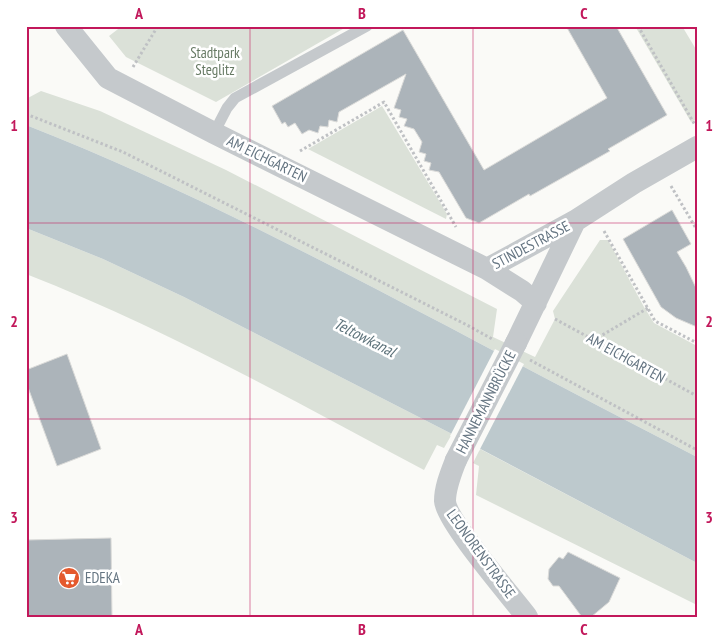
<svg xmlns="http://www.w3.org/2000/svg" width="723" height="643" viewBox="0 0 723 643" font-family="'PT Sans Narrow',sans-serif">
<style>
.green{fill:#dbe1d8}
.water{fill:#bdc9cd}
.pier{fill:#fafaf7}
.building{fill:#acb4ba;stroke:#dbdbd9}
.lines{fill:none;stroke-linecap:round;stroke-linejoin:round}
.path{stroke:#bfc1c4;stroke-width:3;stroke-dasharray:2.5 2.5;stroke-linecap:butt}
.lane{stroke:#c5c9cc;stroke-width:11}
.street{stroke:#c5c9cc;stroke-width:22}
.street-bridge{stroke:#c5c9cc;stroke-width:22}
.grid{fill:none;stroke:#c2185b;stroke-width:1;stroke-opacity:0.55}
.labels{text-anchor:middle;stroke-width:5;stroke-linejoin:round;paint-order:stroke}
.park-label{font-size:15px;fill:#677a64;stroke:#fff}
.street-label{font-size:15px;fill:#657582;stroke:#fff}
.poi-label{font-size:15px;fill:#657582;stroke:#fff;text-anchor:start}
.water-label{font-size:16px;font-style:italic;fill:#5f747c;stroke:#fff}
.neatline{fill:none;stroke:#c2185b;stroke-width:2}
.grid-label{font-size:16px;text-anchor:middle;font-weight:bold;fill:#c2185b}
</style>
<rect width="100%" height="100%" fill="#fafaf7"/>
<path class="green" d="M122 26H348L216 102 126 57 109 36Z
M635 26H682L697 51V119L691 122Z
M41 91 100 111 226 170 497 309 493 337 535 357 555 319 553 311 600 240H608L644 307 654 323 697 346V457C614 414 531 371 449 327 311 255 172 182 26 125V99Z
M382 106 447 214 446 219 308 149Z
M26 228 103 259 184 297 452 434 444 448 437 445 424 470C294 401 164 328 26 274Z
M480 449 697 563V605L476 495 479 466 473 463Z"/>
<path class="water" d="M26 125C172 182 311 255 449 327 531 371 614 414 697 457V563L452 434 184 297 103 259 26 228Z"/>
<path class="pier" d="M495 349 524 364 479 451 450 436Z"/>
<path class="building" d="M566 26H616L667 115 608 149 610 151 530 196 529 194 479 223 466 218 439 172 429 170 431 163 424 161 426 154 419 152 422 142 414 129 404 126 407 119 399 117 401 110 394 108 406 74 339 112 337 122 329 120 328 127 320 126 318 133 309 130 302 134 295 123 288 127 285 122 282 124 272 106 403 30 484 170 607 98Z
M672 210 691 244 677 252 686 267 697 290V327L676 318 661 307 623 239Z
M67 354 101 449 57 466 26 382V370Z
M111 538 112 617H26V540Z
M568 552 620 578 609 602 591 617H582L559 586H553L548 579 549 569 559 557 563 559Z"/>
<g class="lines">
<path class="path" d="M638 26 695 125
M133 67 145 47 158 26
M26 114 123 152 467 325 494 340
M300 151 384 102 456 227
M671 186 697 230
M604 231 655 321 697 343
M555 319 697 396
M594 340 648 308
M530 360 697 450"/>
<path class="lane" d="M214 133 227 108 235 98 367 26"/>
<path class="street" d="M66 26 108 78 214 133 487 269 522 291 536 303
M487 269 575 221 634 183 697 147
M516 343 575 221
M456 460C451 473 445 487 445 501 446 521 512 597 527 617"/>
<path class="street-bridge" d="M456 460 516 343"/>
</g>
<path class="grid" d="M250 26V617M473 26V617M26 223H697M26 419H697"/>
<defs>
<g id="supermarket-disc" transform="scale(1.125)"><circle r="9.5" fill="#e4592d" stroke="#fff"/><path d="M-6-5.5h2.5l.6 2H6L4.5 2H-2.5L-4.4-4H-6ZM-1.5 3.2a1.3 1.3 0 1 0 .1 0ZM3 3.2a1.3 1.3 0 1 0 .1 0Z" fill="#fff"/></g>
</defs>
<g fill-rule="evenodd">
<use href="#supermarket-disc" x="69" y="578"/>
</g>
<g class="labels">
<g class="park-label">
<text x="215" y="58">Stadtpark<tspan x="215" dy="17">Steglitz</tspan></text>
</g>
<g class="street-label">
<text transform="translate(267 159) rotate(26)" y="5">AM EICHGARTEN</text>
<text transform="translate(531 245) rotate(-28)" y="5">STINDESTRASSE</text>
<text transform="translate(626 358) rotate(29)" y="5">AM EICHGARTEN</text>
<text transform="translate(486 402) rotate(-63)" y="5">HANNEMANNBRÜCKE</text>
<text transform="translate(481 554) rotate(54)" y="5">LEONORENSTRASSE</text>
</g>
<g class="poi-label">
<text x="85" y="583">EDEKA</text>
</g>
<g class="water-label">
<text transform="translate(365 337) rotate(27)" y="6">Teltowkanal</text>
</g>
</g>
<rect width="723" height="643" fill="none" stroke="#ffffff" stroke-width="55"/>
<rect x="28" y="28" width="668" height="588" class="neatline"/>
<g class="grid-label">
<text x="139" y="19">A</text>
<text x="362" y="19">B</text>
<text x="584" y="19">C</text>
<text x="14" y="131">1</text>
<text x="709" y="131">1</text>
<text x="14" y="327">2</text>
<text x="709" y="327">2</text>
<text x="14" y="523">3</text>
<text x="709" y="523">3</text>
<text x="139" y="635">A</text>
<text x="362" y="635">B</text>
<text x="584" y="635">C</text>
</g>
</svg>
